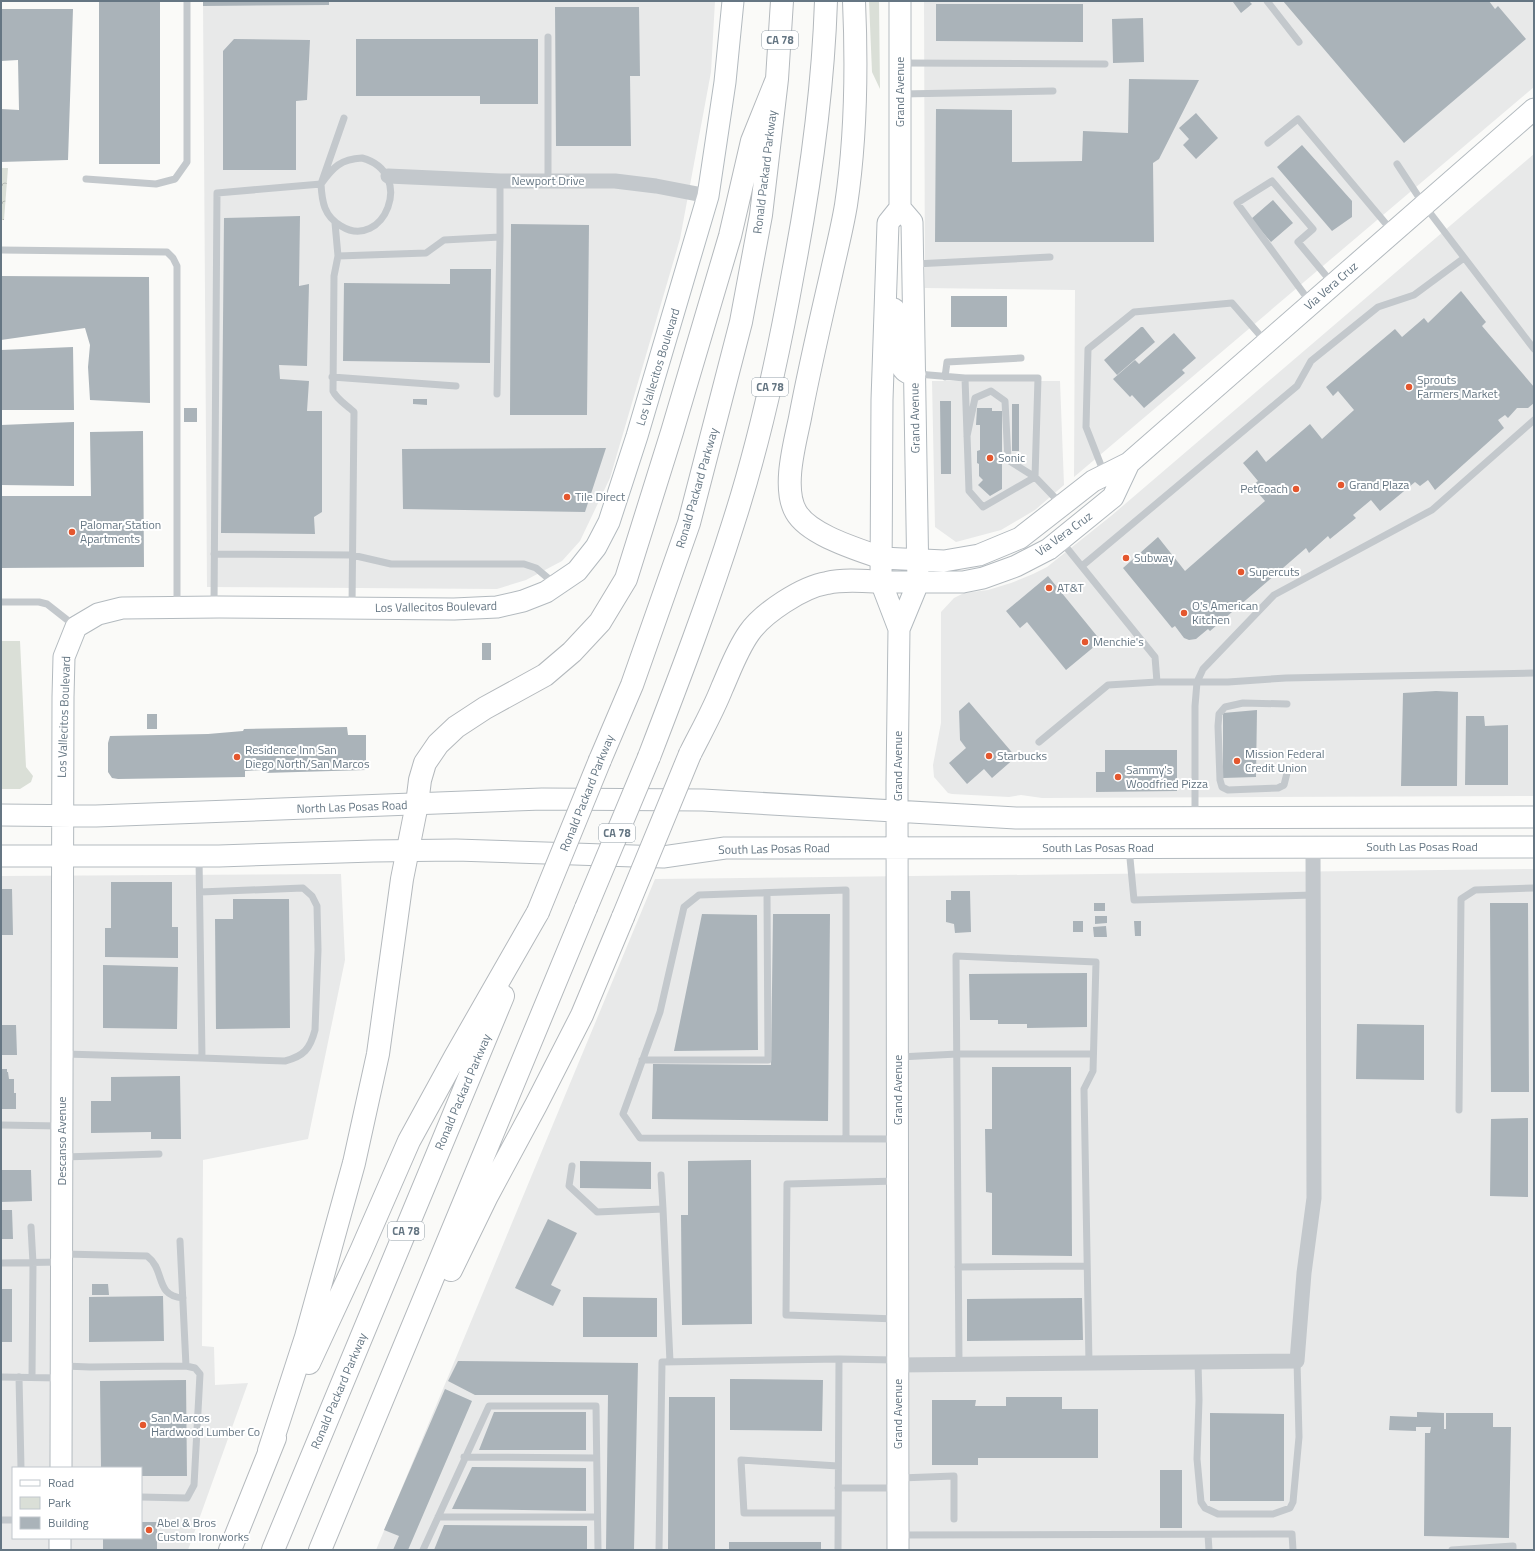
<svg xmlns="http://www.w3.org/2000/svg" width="1535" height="1551" viewBox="0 0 1535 1551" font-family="'Titillium Web',sans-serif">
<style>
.built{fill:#e8e9e9;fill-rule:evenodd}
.green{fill:#dadfd7}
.park{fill:url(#park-crowns)}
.building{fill:#aab3b9}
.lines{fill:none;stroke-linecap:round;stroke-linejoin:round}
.secondary-casing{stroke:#b3babf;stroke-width:23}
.highway-casing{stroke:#b4b9bd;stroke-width:24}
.lane{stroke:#c3c8cc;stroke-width:7}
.street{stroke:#c3c8cc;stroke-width:15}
.secondary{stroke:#fff;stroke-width:21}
.highway{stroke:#fff;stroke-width:22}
.highway-bridge-casing{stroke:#b4b9bd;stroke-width:24;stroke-linecap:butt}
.highway-bridge{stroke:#fff;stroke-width:22}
.poi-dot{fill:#e4572e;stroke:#fff;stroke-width:1.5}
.labels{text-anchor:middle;stroke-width:4;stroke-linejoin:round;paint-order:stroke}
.shield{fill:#fff;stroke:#939fa8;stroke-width:1}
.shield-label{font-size:11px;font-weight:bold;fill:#657683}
.street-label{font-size:12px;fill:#657683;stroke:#fff}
.poi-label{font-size:12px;fill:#657683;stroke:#fff;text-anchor:start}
</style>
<defs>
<pattern id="park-crowns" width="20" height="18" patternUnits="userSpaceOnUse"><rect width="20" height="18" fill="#dadfd7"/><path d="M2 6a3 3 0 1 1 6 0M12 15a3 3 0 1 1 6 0" fill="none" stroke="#b4b9b4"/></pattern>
</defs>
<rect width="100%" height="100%" fill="#fafaf8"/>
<path class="built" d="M203 1H715L711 72 680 239 610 478 580 541 562 561 526 580 497 589 207 587Z
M924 1H1534V87L1074 477 1075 290 925 288Z
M1534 154V796L1042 798 1021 795 1009 797 952 794 948 793 934 777 933 765 941 723V612L954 598 964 593 988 590 1011 583 1033 574 1047 567 1111 516Z
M932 381H1060L1064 485 1035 510 1001 530 956 542 935 527Z
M1534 869V1550H376L655 879Z
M341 874 345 960 308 1139 203 1160 202 1346 214 1347 215 1385 248 1383 188 1550H1V876ZM13 1468H141V1538H13Z"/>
<path class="green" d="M869 1H879L880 89 872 72Z
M1 641H20L26 767 33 776 31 782 20 789H1Z"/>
<path class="park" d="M1 168H8L4 220H1Z"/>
<path class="building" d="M99 1H160V164H99Z
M203 1H329V5L203 6Z
M1234 1H1249L1252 4 1241 13 1233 2Z
M1283 1H1489L1495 9 1498 6 1526 39 1404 143Z
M936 4H1083V42L936 41Z
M555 7H639L640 76H630L631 146H556Z
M1 9H73L68 160 1 162V109L19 110 18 60 1 61Z
M1143 18 1144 62 1113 63 1112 19Z
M234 39 310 40 307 100 296 101V170H223V51Z
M356 39H538V104H480V96H356Z
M1129 79 1199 80 1159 159 1153 163 1154 242H935L936 109 1012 110V162L1082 161 1083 131 1128 133Z
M1196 113 1218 138 1196 159 1183 145 1189 139 1179 128Z
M1302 145 1352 201V217L1332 231 1277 167Z
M1273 200 1293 223 1271 242 1251 219Z
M300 216 299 286 309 284 307 366 279 365 280 379 309 381 307 411H322V512L314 517 315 534 221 533 224 218Z
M511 224 589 225 587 415H510Z
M450 269H491L490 363 343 361 344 283 450 284Z
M1 276 149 277 150 403 90 400 88 367 90 345 85 328 1 340Z
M1461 291 1486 322 1482 326 1534 387V403L1528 408H1517L1508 418 1505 415 1498 420 1504 428 1435 490 1428 480 1420 486 1415 482 1380 511 1371 500 1353 515 1356 518 1330 539 1328 536 1309 553 1306 548 1210 631 1208 629 1196 639 1189 640 1184 638 1175 626 1172 628 1123 568 1158 537 1185 571 1265 501 1252 486 1258 481 1243 463 1257 450 1266 462 1310 424 1322 439 1354 410 1338 391 1333 396 1326 387 1395 329 1402 337 1424 318 1428 323Z
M951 296H1007V327H951Z
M1141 327H1143L1155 342 1117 375 1104 360Z
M1174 333 1196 358 1182 370 1185 373 1144 408 1132 395 1130 397 1113 379 1135 360 1139 364Z
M73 347 74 410H1V350Z
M413 399H427V405L413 404Z
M940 401H951V474H941Z
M1012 404H1019V451H1012Z
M184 408H197V422H184Z
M977 408H992V411H1002V489L990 496 978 485 983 480 979 476V464L977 463V451L980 450V425H976Z
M74 422V486L1 485V425Z
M143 431 144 567 1 568V496H91L90 432Z
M606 448 585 512 403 509 402 449Z
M1048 576 1101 641 1066 670 1027 622 1020 628 1006 611Z
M482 643H491V660H482Z
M1436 691 1458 692 1457 786H1401L1403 693Z
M969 702 1016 757 992 778 984 769 967 784 949 763 966 748 960 740 959 711Z
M1257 710 1256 777 1223 778V713Z
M147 714H157V729H147Z
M1466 716H1484L1485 726 1508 725V785H1465Z
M347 727 348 735H366V770L264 773 262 770 245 771V777L118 779 112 778 108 772V743L110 736 208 734 243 731 244 729Z
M1105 750H1177V791L1096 792V772H1105Z
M111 882H172V927H178V958L105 957V928H111Z
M1 889H12L13 935H1Z
M951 891H970L971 932 955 933 954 924 946 922V900H951Z
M233 899H289L290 1028 216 1029 215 919H233Z
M1094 903H1105V911H1094Z
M1490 903H1528L1529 1092H1491Z
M702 914 757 915 758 1050 674 1051Z
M773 914H830L828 1121 652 1119 653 1064 771 1065Z
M1095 916H1107V923L1095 924Z
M1073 921H1083V932H1073Z
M1134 921H1141V936H1135Z
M1106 926 1107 937H1094L1093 927Z
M103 965 178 967 177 1029 103 1028Z
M1087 973V1027L1027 1028V1024H998V1020H970L969 974Z
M1357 1024 1424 1025V1080L1356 1079Z
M1 1025H16L17 1055H1Z
M992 1067H1071L1072 1256 992 1255V1193L986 1192 985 1129H992Z
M1 1069H7V1072H8L9 1079H14V1093H16V1109H1Z
M180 1076 181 1139H151V1132L91 1133V1101H111V1077Z
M1528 1118V1197L1490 1196 1491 1119Z
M751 1160 752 1324 682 1325 681 1215H688V1161Z
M580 1161 651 1162V1189L580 1188Z
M1 1170H31L32 1201 1 1202Z
M1 1210H12L13 1239H1Z
M548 1219 577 1233 551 1285 561 1290 553 1306 515 1288Z
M92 1284H108L109 1295H92Z
M1 1289H12V1342H1Z
M163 1296 164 1341 89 1342V1297Z
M583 1297 657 1298V1337H583Z
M1082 1298 1083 1340 967 1341V1299Z
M458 1361 638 1363 634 1550H606L608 1395H475L448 1381Z
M730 1379 823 1380 822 1431 730 1430Z
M186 1380 187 1476H141V1468H101L100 1381Z
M445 1389 472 1401 408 1550H393L399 1536 384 1530Z
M669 1397H715V1550H668Z
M1006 1397H1062V1409H1098V1458H978V1465H932V1400H976L975 1406H1006Z
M494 1412H586V1450H479Z
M1417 1412 1444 1413V1429H1446V1413H1493V1427H1511L1509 1538 1424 1536 1425 1433H1430L1431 1427H1416V1431L1389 1430 1390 1416 1417 1417Z
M1210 1413 1284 1414V1501H1210Z
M472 1467 586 1468V1511L452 1509Z
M1160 1470H1182V1528H1160Z
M141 1522H157V1550H103V1538H141Z
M444 1525 587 1526V1550H434Z
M729 1542H821V1550H729Z"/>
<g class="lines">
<g class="secondary-casing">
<path id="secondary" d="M894 309C897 317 898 328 899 336 900 350 895 374 915 374
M882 558 944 561 979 555 1020 538 1093 481 1129 463 1534 109
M881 582H963L983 578 1016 566 1049 549 1113 497 1129 463
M899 629 918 583 912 222 900 208
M1 815 96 816 542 799 703 800 1016 818 1534 817
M1 856H219L373 851 456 850 663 857 725 848 1534 847
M61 1468 63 697 64 657 76 627 98 614 122 608 219 607 454 609 497 607 523 601 546 592 577 571 596 547 609 522 637 436 708 196 725 82 733 1
M60 1550V1538
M898 1550 897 784 899 629 881 582 882 400 888 223 900 208V1"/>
</g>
<g class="highway-casing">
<path id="highway" d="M854 1C857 69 856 138 846 205 842 229 836 252 831 275 820 323 809 370 800 418 795 443 782 488 796 512 809 535 857 549 882 558
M690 754C701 732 713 711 722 688 730 670 737 650 749 633 763 613 802 587 827 583 844 579 864 581 881 582
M649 757C679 679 709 601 734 521 760 440 778 357 793 273 810 184 823 92 826 1
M600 760 632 685 689 523 741 322 761 215 777 79 782 1
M451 1270 487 1196 536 1105 582 1015 623 917
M309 1363 361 1251 409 1141 455 1057 538 912
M269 1451 306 1337 354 1163 378 1054 402 879 417 804 420 780 425 763 438 744 456 727 485 708 545 675 572 652 600 622 626 579 672 432 730 236 752 141 777 79
M230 1550 275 1438
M273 1550 503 996
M320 1550 586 908"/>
</g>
<path class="lane" d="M1267 1 1299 42
M548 37V181
M902 63 1105 64
M902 94 1053 91
M1268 143 1298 119 1392 231
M362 158C417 173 383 252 341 226 324 216 322 202 321 184 333 167 341 159 362 158Z
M1397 164 1424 205 1534 349
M86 179 156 184 175 179 187 162V1
M500 181V237
M335 223 338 256 334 276 333 391C337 400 347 405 354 412L352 607
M1 250 167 252 173 258 177 266V606
M338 256 426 253 444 240 500 237 497 394
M915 264 1050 257
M1310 302 1237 203 1272 181 1313 229 1298 242 1333 284
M917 374 965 378H1038L1035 477 1061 504
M332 377 456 386
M945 377 947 362 1021 358
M965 378 969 491 983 507 1035 477 1008 460 1005 401 991 391 975 398 967 436
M1104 473 1086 427 1088 349 1134 312 1232 303 1265 341
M1062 542 1155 657 1157 682H1228L1286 678 1534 673
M214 554 352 555 391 564H524L536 568 555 584
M1082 566 1297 386 1311 361 1378 307 1414 295 1464 258
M1 602H39L47 604 75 626
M214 606 217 193 321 184 344 118
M1287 704 1243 703 1225 707 1219 714 1218 726 1220 780 1222 787 1228 790 1278 788 1284 785 1288 769
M1039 742 1108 685 1157 682
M1195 815V706L1197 682 1203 669 1274 595 1432 510 1534 420
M1129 848 1134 900 1313 895
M200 892 303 888 312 896 317 906 318 950 315 1030C310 1049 304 1056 285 1061L202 1058
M65 1054 202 1058 199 858
M900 1057 957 1054H1093
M642 1060H768L767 893
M1459 1110 1461 899 1475 890 1534 888
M1 1125 60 1126
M846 1139V890L699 895 684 907 660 1012 623 1114 640 1138 895 1139
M64 1157 159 1154
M572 1166 569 1186 597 1212 663 1209 670 1362
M661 1175 663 1209
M31 1227 33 1263 32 1377
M64 1254 147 1256C166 1270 154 1296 183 1298
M1 1263 61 1262
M958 1267 1087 1266
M896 1319 786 1315 787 1184 896 1181
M1198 1362 1199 1400 1197 1459 1201 1502 1205 1508 1218 1514H1273L1290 1508 1293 1502 1299 1437 1297 1361
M959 1364 956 956 1096 962 1093 1071 1084 1089 1089 1363
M64 1366 90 1367 186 1366 180 1241
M1 1377 59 1378
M19 1377 21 1468
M464 1457 596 1458
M900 1478 954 1476V1519
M838 1488H895
M141 1497 187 1498 194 1485 200 1374 195 1368 186 1366
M838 1513H744L741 1460 838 1466
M438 1517H597
M1 1520H13
M900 1535 1292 1534 1293 1550
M1208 1535 1209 1550
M423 1550 489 1406H596L598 1550
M659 1550 662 1362 839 1359
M838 1550 839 1359 895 1360
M1452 1550 1513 1546V1550"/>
<path class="street" d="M388 176 500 181H615L656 186 708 196
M898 1365 1297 1361 1304 1273 1314 1198 1313 847"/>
<use href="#secondary" class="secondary"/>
<use href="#highway" class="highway"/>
<g class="highway-bridge-casing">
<path id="highway-bridge" d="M586 908 649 757
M538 912 600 760
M623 917 690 754"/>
</g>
<use href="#highway-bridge" class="highway-bridge"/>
</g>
<g class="poi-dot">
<circle cx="1409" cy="387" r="4"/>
<circle cx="990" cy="458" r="4"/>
<circle cx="1341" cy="485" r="4"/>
<circle cx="1296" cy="489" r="4"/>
<circle cx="567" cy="497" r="4"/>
<circle cx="72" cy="532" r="4"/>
<circle cx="1126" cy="558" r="4"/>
<circle cx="1241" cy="572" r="4"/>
<circle cx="1049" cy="588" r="4"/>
<circle cx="1184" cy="613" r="4"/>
<circle cx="1085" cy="642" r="4"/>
<circle cx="989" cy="756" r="4"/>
<circle cx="237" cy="757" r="4"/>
<circle cx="1237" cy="761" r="4"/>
<circle cx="1118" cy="777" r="4"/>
<circle cx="143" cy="1425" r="4"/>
<circle cx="149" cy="1530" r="4"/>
</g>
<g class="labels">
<g class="shield">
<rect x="762" y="31" width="36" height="18" rx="3"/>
<rect x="752" y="378" width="36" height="18" rx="3"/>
<rect x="599" y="824" width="36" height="18" rx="3"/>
<rect x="388" y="1222" width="36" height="18" rx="3"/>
</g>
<g class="shield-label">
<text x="780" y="44">CA 78</text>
<text x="770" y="391">CA 78</text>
<text x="617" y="837">CA 78</text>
<text x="406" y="1235">CA 78</text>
</g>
<g class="street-label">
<text transform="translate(900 92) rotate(-90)" y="4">Grand Avenue</text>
<text transform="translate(765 172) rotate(-83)" y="4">Ronald Packard Parkway</text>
<text x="548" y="185">Newport Drive</text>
<text transform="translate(1331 286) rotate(-41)" y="4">Via Vera Cruz</text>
<text transform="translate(658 367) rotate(-73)" y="4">Los Vallecitos Boulevard</text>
<text transform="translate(915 418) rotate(-91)" y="4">Grand Avenue</text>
<text transform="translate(697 488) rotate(-74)" y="4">Ronald Packard Parkway</text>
<text transform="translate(1064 534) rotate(-36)" y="4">Via Vera Cruz</text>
<text transform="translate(436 607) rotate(-1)" y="4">Los Vallecitos Boulevard</text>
<text transform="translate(64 717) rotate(-88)" y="4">Los Vallecitos Boulevard</text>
<text transform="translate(898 766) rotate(-90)" y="4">Grand Avenue</text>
<text transform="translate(587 793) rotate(-68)" y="4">Ronald Packard Parkway</text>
<text transform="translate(352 807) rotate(-2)" y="4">North Las Posas Road</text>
<text x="1422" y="851">South Las Posas Road</text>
<text x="1098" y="852">South Las Posas Road</text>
<text transform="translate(774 849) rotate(-1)" y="4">South Las Posas Road</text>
<text transform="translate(898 1090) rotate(-90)" y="4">Grand Avenue</text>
<text transform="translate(463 1092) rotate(-67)" y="4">Ronald Packard Parkway</text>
<text transform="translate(62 1141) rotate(-90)" y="4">Descanso Avenue</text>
<text transform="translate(339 1391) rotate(-67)" y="4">Ronald Packard Parkway</text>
<text transform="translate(898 1414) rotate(-90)" y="4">Grand Avenue</text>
</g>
<g class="poi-label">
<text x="1417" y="384">Sprouts<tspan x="1417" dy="14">Farmers Market</tspan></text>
<text x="998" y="462">Sonic</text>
<text x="1349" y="489">Grand Plaza</text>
<text x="1288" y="493" text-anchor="end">PetCoach</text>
<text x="575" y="501">Tile Direct</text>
<text x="80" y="529">Palomar Station<tspan x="80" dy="14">Apartments</tspan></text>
<text x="1134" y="562">Subway</text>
<text x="1249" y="576">Supercuts</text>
<text x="1057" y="592">AT&amp;T</text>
<text x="1192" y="610">O's American<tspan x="1192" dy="14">Kitchen</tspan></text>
<text x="1093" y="646">Menchie's</text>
<text x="245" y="754">Residence Inn San<tspan x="245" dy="14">Diego North/San Marcos</tspan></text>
<text x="1245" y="758">Mission Federal<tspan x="1245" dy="14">Credit Union</tspan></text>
<text x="997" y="760">Starbucks</text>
<text x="1126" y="774">Sammy's<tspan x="1126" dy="14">Woodfried Pizza</tspan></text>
<text x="151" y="1422">San Marcos<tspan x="151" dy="14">Hardwood Lumber Co</tspan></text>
<text x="157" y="1527">Abel &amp; Bros<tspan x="157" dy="14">Custom Ironworks</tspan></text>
</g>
</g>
<rect width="1535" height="1551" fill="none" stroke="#657683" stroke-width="4"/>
<rect x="12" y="1467" width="130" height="72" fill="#ffffff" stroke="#c1c8cd"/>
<rect x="20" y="1480" width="20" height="6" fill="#ffffff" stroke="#c1c8cd"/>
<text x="48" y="1487" font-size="12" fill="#657683">Road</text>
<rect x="20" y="1497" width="20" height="12" fill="#dadfd7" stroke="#c1c8cd"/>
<text x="48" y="1507" font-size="12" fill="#657683">Park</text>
<rect x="20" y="1517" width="20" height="12" fill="#aab3b9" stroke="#c1c8cd"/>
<text x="48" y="1527" font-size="12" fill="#657683">Building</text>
</svg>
